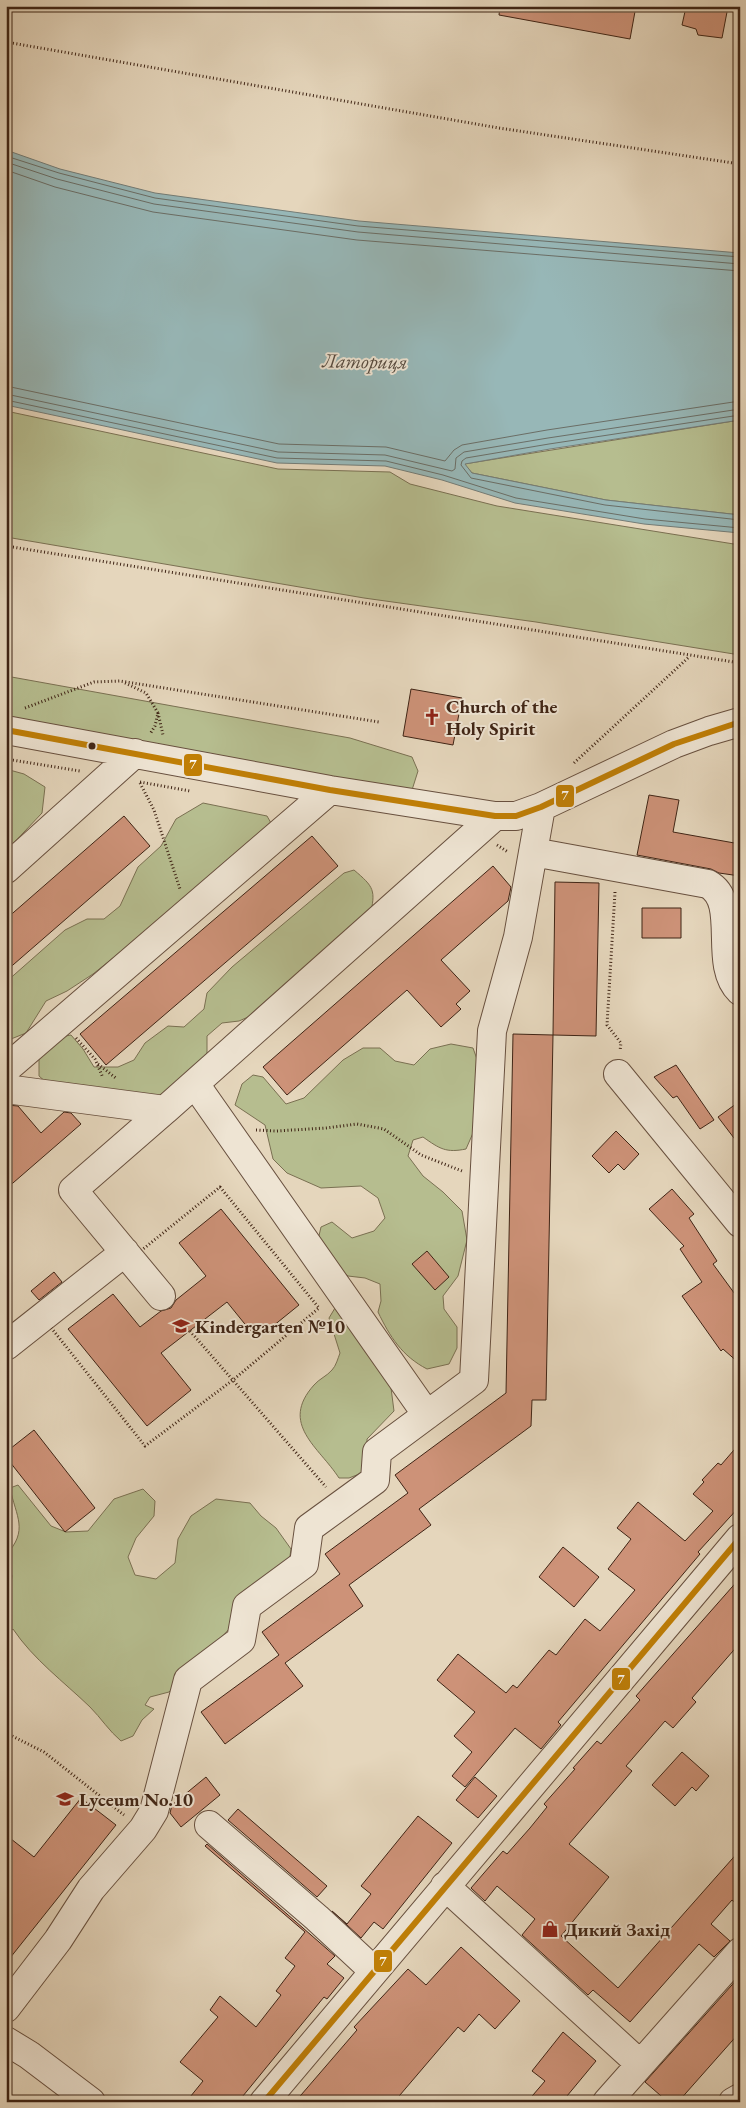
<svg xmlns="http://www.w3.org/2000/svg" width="746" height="2108" viewBox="0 0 746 2108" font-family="'EB Garamond',serif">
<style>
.green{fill:#b6bd8f;stroke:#7a7052}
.water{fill:#97b7b7;stroke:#747c76}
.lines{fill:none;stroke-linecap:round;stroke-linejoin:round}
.shore{stroke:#6b6e66;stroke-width:1}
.building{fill:#cd9278;stroke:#3f2415}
.minor-casing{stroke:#68503f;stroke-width:30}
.path{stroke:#3f2415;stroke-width:3;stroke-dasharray:1 2.5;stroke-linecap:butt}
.minor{stroke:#eee4d3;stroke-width:28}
.bus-1-casing{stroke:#eee4d3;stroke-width:10}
.bus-1{stroke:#c07f06;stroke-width:6}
.bus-dot{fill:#3f2415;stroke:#eee4d3;stroke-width:2}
.labels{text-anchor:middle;stroke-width:4;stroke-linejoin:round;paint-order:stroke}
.poi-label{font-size:19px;font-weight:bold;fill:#3f2415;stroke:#eee4d3;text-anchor:start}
.water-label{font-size:20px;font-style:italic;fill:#55493e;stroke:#eee4d3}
.line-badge{stroke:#eee4d3;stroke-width:2}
.badge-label{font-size:14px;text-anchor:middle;font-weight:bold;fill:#fff}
</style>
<rect width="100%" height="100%" fill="#e5d6bc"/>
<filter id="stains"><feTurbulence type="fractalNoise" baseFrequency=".004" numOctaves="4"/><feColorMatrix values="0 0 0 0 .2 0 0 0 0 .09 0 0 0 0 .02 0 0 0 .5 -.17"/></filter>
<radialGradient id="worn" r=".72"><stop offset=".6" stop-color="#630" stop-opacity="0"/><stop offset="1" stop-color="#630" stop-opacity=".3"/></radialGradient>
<path class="green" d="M6 411 278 469 390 472 410 484 497 506 740 545V655L536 622 364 598 6 537Z
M740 420V515L606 500 472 473 464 464Z
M6 676 350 738 412 757 418 771 412 790 6 731Z
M6 769 24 774 45 787 42 813 6 851Z
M203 803 267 816 271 823 188 898 93 974 67 991 46 1001 26 1033 11 1039 6 1047V982L65 930 87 919H104L120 906 138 867 161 846 176 819Z
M354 870C374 887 376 890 370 916L255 1014 239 1021 222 1023 207 1036V1055L190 1075 176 1081 162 1095 145 1098 47 1083 39 1076V1058L60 1037 71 1035 83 1049 94 1067H118L134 1060 145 1043 168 1026 184 1027 204 1009 207 993 232 967 344 873Z
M451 1044 473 1048 478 1062 473 1133 466 1149C446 1153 440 1149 423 1137L413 1140 408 1156 423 1176 443 1192 462 1211 467 1240 458 1276 443 1296 444 1309 457 1327V1348L449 1364 427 1369C402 1356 390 1337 378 1312L381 1301 380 1284 365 1278 348 1276 335 1264 318 1240 321 1227 332 1222 352 1238 374 1231 385 1218 378 1198 361 1186 321 1188 287 1173 273 1159 265 1125 235 1105 242 1084 253 1075 263 1077 286 1104 304 1098 343 1060 363 1048H380L395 1061 414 1065 430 1049Z
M338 1303 391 1388 394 1411 367 1439V1457L362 1473 349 1478H339C319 1447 279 1424 314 1385 319 1379 327 1376 332 1370 336 1366 338 1358 340 1353L329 1318Z
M18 1485 51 1526 66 1532 88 1531 114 1499 143 1489 155 1501 154 1516 136 1538 128 1557 135 1575 156 1579 175 1563 178 1539 191 1516 216 1499 250 1503 261 1516 276 1528 291 1549 289 1563 238 1601 229 1629 196 1666 169 1692 150 1697 145 1705 154 1709 142 1720 133 1736 121 1741C109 1731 101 1718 90 1707 64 1682 33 1659 13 1629L6 1636V1582L10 1591 12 1576 6 1555C29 1530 16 1517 10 1488Z"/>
<path class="water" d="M6 150 60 169 155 193 359 221 740 253V420L550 449 465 464 472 473 606 500 740 515V533L644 524 515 503 442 480 385 466 277 463 6 405Z"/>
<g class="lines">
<path class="shore" d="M6 156 59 173 155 198 358 226 740 257
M6 162 57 179 154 204 358 232 740 264
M6 170 55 187 153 212 357 240 740 271
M6 386 279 444 386 447 445 461 454 450 462 445 547 430 740 401
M6 394 278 452 385 455 452 471 455 469 456 458 464 452 548 438 740 409
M6 400 277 458 386 461 443 475 516 498 645 519 740 528
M740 415 549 444 466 458 462 461 461 465 471 478 605 505 740 520"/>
</g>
<path class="building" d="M500 6H636L630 39 499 15Z
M703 6H709L727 12 722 38 698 35 696 29 682 25 686 7 700 10Z
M411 689 462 698 453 745 403 736Z
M649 795 679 800 673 832 740 844V876L719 873 711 869 637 855Z
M124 816 150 846 6 971V919Z
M312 836 338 866 106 1065 80 1034Z
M493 866 511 887 508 901 441 960 470 991 456 1004 461 1009 441 1027 407 990 287 1095 263 1067Z
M555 882 599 883 596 1036 553 1035Z
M642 908H681V938H642Z
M513 1034 553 1035 546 1400H532L531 1426 419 1509 431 1525 349 1585 363 1606 285 1663 303 1686 225 1744 201 1712 279 1655 262 1632 340 1574 325 1554 408 1493 395 1475 506 1393Z
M676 1065 714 1120 700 1129 677 1096 673 1098 654 1077Z
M740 1101V1146L718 1117Z
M6 1105 18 1106 41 1133 64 1112 71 1113 81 1124 6 1189Z
M616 1131 639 1154 624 1170 618 1164 609 1173 592 1156Z
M672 1189 694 1214 689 1218 717 1261 713 1264 740 1301V1364L723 1349 721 1351 682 1296 702 1282 680 1249 684 1246 649 1209Z
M221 1209 299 1305 257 1339 227 1302 161 1353 191 1390 147 1426 68 1329 113 1294 140 1327 161 1311 171 1308 176 1300 206 1276 179 1243Z
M427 1251 449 1277 435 1290 412 1264Z
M54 1272 62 1282 39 1300 31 1291Z
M34 1430 95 1508 65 1532 6 1457V1452Z
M740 1443V1506L698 1552 700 1554 558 1722 561 1725 541 1749 515 1728 465 1787 452 1776 472 1752 454 1736 475 1712 437 1680 458 1654 506 1693 513 1685 517 1688 549 1650 556 1655 585 1619 600 1631 635 1590 608 1569 631 1539 617 1528 638 1502 685 1541 713 1511 693 1494 704 1482 702 1480 718 1463 721 1465Z
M563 1547 599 1577 574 1607 539 1577Z
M740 1578V1643L692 1698 696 1702 673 1728 665 1721 626 1766 632 1771 569 1844 609 1877 561 1936 618 1988 740 1850V1907L732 1900 711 1924 730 1941 714 1957 699 1944 630 2022 593 1990 588 1995 522 1935 535 1919 497 1886 485 1901 471 1888 503 1851 507 1854 530 1828 547 1807 544 1804 575 1769 573 1768 597 1741 601 1744 640 1700 636 1696Z
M682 1752 709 1776 696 1791 692 1787 675 1806 652 1785Z
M206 1777 220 1795 181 1827 170 1813 172 1805Z
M475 1777 497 1796 478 1818 456 1800Z
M81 1798 116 1825 6 1963V1835L34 1857Z
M238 1809 327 1886 317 1897 228 1820Z
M418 1816 452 1843 383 1929 374 1922 361 1938 332 1911 347 1924 371 1894 361 1886Z
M207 1844 335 1956 327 1964 344 1978 327 1999 324 1997 238 2102H186L203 2081 180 2062 218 2017 210 2010 220 1996 256 2027 281 1995 276 1991 295 1966 285 1958 305 1932 205 1846Z
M461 1947 520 2001 495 2029 479 2014 464 2032 458 2027 394 2102H295L357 2030 354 2027 408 1969 426 1985Z
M740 1976V2032L678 2102H668L645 2082Z
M563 2032 596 2061 562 2102H527L545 2081 532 2071Z"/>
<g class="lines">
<g class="minor-casing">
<path id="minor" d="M6 730 330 790 495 816H516L541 807 674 744 709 731 740 722
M533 852 708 884C741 902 712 964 740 991
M6 869 135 753
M6 1069 330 790
M618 1074 740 1223
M195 1084 427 1415
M6 1089 165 1110 495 816
M161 1296 73 1190 165 1110
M6 1346 125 1252
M209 1825 317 1918 374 1971
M445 1886 640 2064
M6 2008 58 1940 91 1889 143 1829 154 1811 188 1680 241 1640 247 1606 304 1564 309 1528 375 1480 377 1452 474 1380 492 1031 518 937 541 807
M6 2041 29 2055 91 2102
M264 2102 740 1538
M607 2102 740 1952
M733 2102 740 2098"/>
</g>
<path class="path" d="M6 42 499 128 740 164
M6 546 740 663
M125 683 146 693 158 713 155 726 150 734
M25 708 94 682 120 681 379 722
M158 713 163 735
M6 759 80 771
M574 763 689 657
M140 782 190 791
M140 783 154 810 180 889
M497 845 508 852
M615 892 607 1025 621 1043 620 1051
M76 1038 95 1059 103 1078
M98 1064 117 1079
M256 1130 276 1131 326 1128 357 1124 384 1129 421 1155 462 1171
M220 1187 319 1308 233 1380 145 1446 49 1325Z
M190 1331 326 1487
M6 1733 44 1752 124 1815"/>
<use href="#minor" class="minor"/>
<g class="bus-1-casing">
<path id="bus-1" d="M6 730 330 790 495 816H516L541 807 674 744 740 722
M264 2102 740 1538"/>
</g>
<use href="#bus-1" class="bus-1"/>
</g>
<defs>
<g id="church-bare" transform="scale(1.35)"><path d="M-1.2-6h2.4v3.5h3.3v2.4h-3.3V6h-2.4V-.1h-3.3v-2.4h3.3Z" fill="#8f2418" stroke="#eee4d3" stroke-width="2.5" paint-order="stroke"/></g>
<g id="school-bare" transform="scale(1.35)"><path d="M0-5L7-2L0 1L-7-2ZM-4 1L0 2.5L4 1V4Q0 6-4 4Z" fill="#8f2418" stroke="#eee4d3" stroke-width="2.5" paint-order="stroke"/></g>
<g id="shop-bare" transform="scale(1.35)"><path d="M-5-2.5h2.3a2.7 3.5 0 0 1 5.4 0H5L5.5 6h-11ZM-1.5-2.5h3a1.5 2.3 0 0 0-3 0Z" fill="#8f2418" stroke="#eee4d3" stroke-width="2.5" paint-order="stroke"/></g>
</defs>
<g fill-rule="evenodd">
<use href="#church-bare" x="432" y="717"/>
<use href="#school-bare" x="181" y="1326"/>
<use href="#school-bare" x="65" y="1799"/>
<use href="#shop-bare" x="550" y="1929"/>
</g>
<circle class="bus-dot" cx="92" cy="746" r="4.5"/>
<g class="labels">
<g class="poi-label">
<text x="446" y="713">Church of the<tspan x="446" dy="22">Holy Spirit</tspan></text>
<text x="195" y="1333">Kindergarten №10</text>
<text x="79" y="1806">Lyceum No.10</text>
<text x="564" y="1936">Дикий Захід</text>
</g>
<g class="water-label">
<text transform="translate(365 361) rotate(1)" y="7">Латориця</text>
</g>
</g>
<g class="line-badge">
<rect x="183" y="753" width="20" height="24" rx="5" fill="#c07f06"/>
<rect x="555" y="784" width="20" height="24" rx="5" fill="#c07f06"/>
<rect x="611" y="1667" width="20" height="24" rx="5" fill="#c07f06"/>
<rect x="373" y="1949" width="20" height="24" rx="5" fill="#c07f06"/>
</g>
<g class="badge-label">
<text x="193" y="769">7</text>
<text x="565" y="800">7</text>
<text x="621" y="1684">7</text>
<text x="383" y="1966">7</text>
</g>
<rect width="746" height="2108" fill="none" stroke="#e5d6bc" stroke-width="25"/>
<rect x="8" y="8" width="731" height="2093" fill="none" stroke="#3f2415" stroke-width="2.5"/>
<rect x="12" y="12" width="721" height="2083" fill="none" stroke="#3f2415"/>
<rect width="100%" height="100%" filter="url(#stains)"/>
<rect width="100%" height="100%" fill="url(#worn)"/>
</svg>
